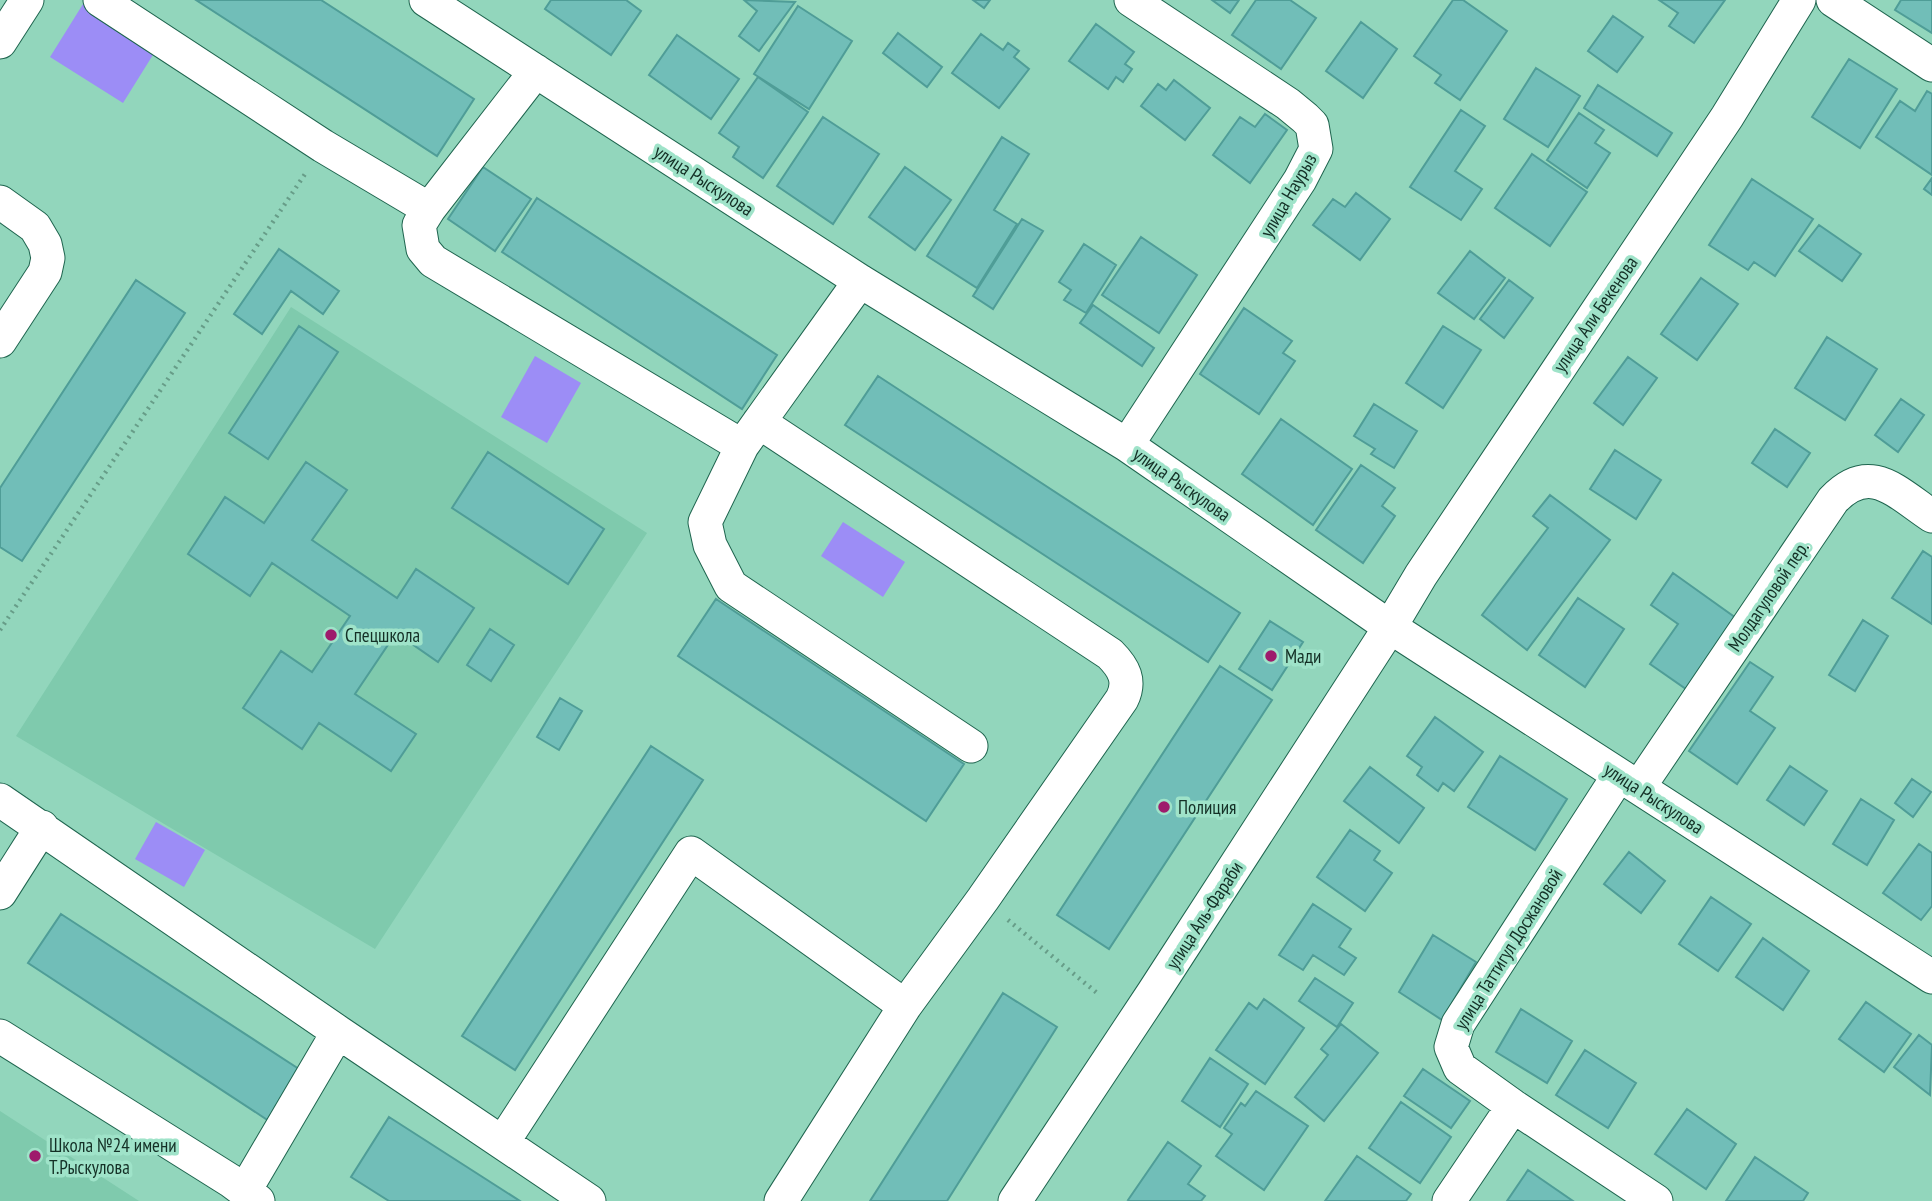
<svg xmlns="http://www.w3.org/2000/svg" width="1932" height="1201" viewBox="0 0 1932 1201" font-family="'PT Sans Narrow',sans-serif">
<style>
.built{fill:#7fcaad}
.green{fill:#9c8df6}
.building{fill:#71beb8;stroke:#4f9d97;stroke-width:2}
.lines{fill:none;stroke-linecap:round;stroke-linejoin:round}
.minor-casing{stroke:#1f654f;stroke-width:35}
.path{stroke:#679d88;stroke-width:4.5;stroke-dasharray:2 5;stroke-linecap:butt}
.minor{stroke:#fff;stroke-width:33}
.poi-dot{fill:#9e1b6c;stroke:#9fe3c9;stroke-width:2.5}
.labels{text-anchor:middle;stroke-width:7;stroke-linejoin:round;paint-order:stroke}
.street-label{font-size:19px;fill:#143026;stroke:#9fe3c9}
.poi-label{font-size:19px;fill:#143026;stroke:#9fe3c9;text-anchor:start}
</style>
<rect width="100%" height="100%" fill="#92d6bc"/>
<path class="built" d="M291 307 647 533 375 949 16 736Z
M0 1111 139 1201H0Z"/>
<path class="green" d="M83 4 156 50 123 103 50 57Z
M535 356 581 383 547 443 501 417Z
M843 522 905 562 883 597 821 556Z
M156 822 205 850 184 887 135 859Z"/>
<path class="building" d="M196 0H321L474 99 437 156Z
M551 0H626L641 11 611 55 545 9Z
M744 0 795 2 759 51 739 36 757 11Z
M973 0H990L984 8Z
M1212 0H1239L1230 13Z
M1256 0H1290L1316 18 1281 69 1232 35Z
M1453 0H1463L1507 31 1460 100 1435 83 1441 75 1414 56Z
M1659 0H1725L1694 43 1669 26 1678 13Z
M1901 0H1932V33L1895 10Z
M798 6 852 41 809 109 754 74Z
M1613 16 1643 37 1617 72 1588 51Z
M1361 22 1397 49 1363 98 1326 71Z
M1096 24 1134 52 1125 64 1132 69 1123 82 1116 77 1108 89 1069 61Z
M898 33 942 67 927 87 883 53Z
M981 34 1003 50 1008 43 1019 51 1014 57 1029 69 999 108 952 73Z
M677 35 739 79 711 119 649 75Z
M1849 59 1897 89 1860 148 1812 117Z
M1536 68 1580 96 1548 147 1504 119Z
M758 77 808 112 763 178 733 157 739 147 719 133Z
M1174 80 1210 108 1185 140 1141 106 1158 84 1166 90Z
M1598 85 1672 133 1657 156 1584 108Z
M1927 91 1932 94V175L1876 137 1900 101 1915 111Z
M1461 110 1485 126 1455 171 1482 189 1461 220 1410 187Z
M1579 113 1604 130 1595 143 1610 153 1587 188 1547 160Z
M1265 114 1287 130 1250 183 1213 155 1240 117 1255 127Z
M823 117 879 154 833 224 777 186Z
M1002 137 1029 154 994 210 1017 224 977 288 927 256Z
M1532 154 1587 192 1550 246 1495 208Z
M483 167 531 199 495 251 448 219Z
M905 167 951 200 915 250 869 217Z
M1932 178V195L1924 189Z
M1752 179 1813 219 1775 276 1754 262 1748 270 1709 245Z
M1356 193 1390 219 1360 260 1313 225 1333 199 1345 207Z
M537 198 777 355 742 409 502 252Z
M1022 219 1043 231 993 309 973 296Z
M1819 225 1861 254 1842 281 1799 251Z
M1141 237 1197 275 1159 333 1102 295Z
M1084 244 1116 265 1086 313 1064 300 1071 290 1059 282Z
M279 249 339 291 323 314 291 291 262 334 234 314Z
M1470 251 1505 278 1474 319 1438 293Z
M1701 278 1738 304 1697 360 1661 334Z
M136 280 185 313 22 561 0 547V488Z
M1509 280 1533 298 1504 338 1480 319Z
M1093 305 1154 348 1142 366 1080 323Z
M1244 308 1292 341 1283 353 1295 361 1259 414 1200 374Z
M299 326 338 352 268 459 229 433Z
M1443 326 1481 350 1443 408 1406 383Z
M1827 337 1877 369 1845 420 1795 388Z
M1628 357 1657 378 1623 425 1594 403Z
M878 376 1240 613 1208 662 845 425Z
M1901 399 1924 415 1898 452 1875 435Z
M1374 404 1417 431 1394 468 1371 454 1375 449 1354 436Z
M1281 419 1352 469 1313 525 1242 474Z
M1775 429 1810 453 1787 487 1752 463Z
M1615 450 1661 480 1636 519 1590 489Z
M488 452 604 529 568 584 452 508Z
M306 462 347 490 312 540 397 598 416 569 474 608 438 662 396 633 355 694 416 734 391 771 319 723 302 749 243 708 281 651 312 672 350 616 272 563 250 596 188 554 225 497 264 523Z
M1361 465 1395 488 1382 506 1395 516 1363 563 1316 530Z
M1550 495 1610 540 1527 650 1482 615 1548 528 1533 516Z
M1923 551 1932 557V624L1892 598Z
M1673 573 1736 618 1686 689 1650 664 1678 624 1651 605Z
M1578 598 1624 629 1585 687 1539 655Z
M716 599 964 764 926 821 678 656Z
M1863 620 1888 636 1855 691 1829 675Z
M1270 621 1303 642 1272 690 1239 669Z
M490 629 514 645 491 681 467 665Z
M1750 662 1773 677 1750 711 1775 728 1737 784 1689 751Z
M1220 666 1272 700 1109 949 1057 915Z
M560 698 582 711 559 750 537 737Z
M1435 717 1483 752 1454 791 1443 783 1438 791 1417 775 1422 767 1407 756Z
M651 746 703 780 515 1070 462 1036Z
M1500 756 1567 799 1535 850 1468 807Z
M1790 766 1827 791 1804 825 1767 800Z
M1370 767 1424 808 1399 843 1344 801Z
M1912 779 1931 792 1913 817 1895 803Z
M1861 799 1894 820 1867 865 1833 844Z
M1350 830 1380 851 1374 860 1392 873 1365 911 1317 877Z
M1919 844 1932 853V906L1921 920 1883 893Z
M1629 852 1665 881 1641 913 1604 884Z
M1711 897 1751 924 1718 971 1679 944Z
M1313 904 1351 929 1339 947 1356 958 1344 975 1313 955 1303 970 1279 955Z
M61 914 302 1071 269 1121 28 963Z
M1433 935 1476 962 1442 1020 1399 992Z
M1763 938 1809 971 1783 1010 1736 977Z
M1315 978 1353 1003 1337 1027 1299 1001Z
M1003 993 1057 1027 947 1201H870Z
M1264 999 1304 1028 1265 1084 1216 1050 1249 1003 1257 1009Z
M1866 1002 1911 1034 1884 1072 1839 1039Z
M1521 1009 1572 1041 1547 1083 1496 1052Z
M1341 1024 1378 1053 1324 1121 1295 1097 1328 1055 1321 1049Z
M1919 1035 1932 1045 1930 1095 1894 1067Z
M1585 1050 1636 1083 1608 1128 1556 1095Z
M1210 1058 1248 1084 1220 1127 1182 1101Z
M1423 1069 1470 1101 1451 1128 1404 1096Z
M1256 1091 1308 1126 1264 1190 1216 1156 1232 1134 1224 1128 1241 1103 1245 1106Z
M1401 1102 1451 1137 1420 1183 1369 1148Z
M1687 1109 1736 1144 1706 1189 1655 1154Z
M389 1117 520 1201H389L351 1177Z
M1168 1142 1201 1166 1188 1184 1205 1196 1201 1201H1130L1128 1200Z
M1357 1156 1411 1194 1406 1201H1325Z
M1755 1157 1808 1193 1803 1201H1726Z
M1528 1170 1573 1201H1507Z"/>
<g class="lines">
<g class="minor-casing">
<path id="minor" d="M100 0 323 146 429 209
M426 0 860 281 1127 445 1390 627 1932 977
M1833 0 1932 65
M0 42 27 0
M536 71 429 209 419 225 423 249 433 261 742 446
M0 202 35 227 45 244 48 258 45 272 0 341
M860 281 742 446 705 522 710 545 731 586 971 746
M759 422 1110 654C1124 668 1131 681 1122 699L983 899 905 1006 781 1201
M1127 445 1300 180 1316 149 1312 125 1305 118 1288 104 1131 0
M1619 775 1458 1024 1451 1047 1460 1068 1513 1106 1656 1201
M1639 787 1833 500C1870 461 1896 492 1932 516
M0 800 338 1032 589 1201
M0 893 42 827
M0 1036 231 1181 258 1201
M503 1142 691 853 905 1006
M244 1192 338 1032
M1015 1201 1153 993 1390 627 1421 575 1727 117 1799 0
M1449 1201 1513 1106"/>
</g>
<path class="path" d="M0 630 307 171
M1008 920 1097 993"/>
<use href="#minor" class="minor"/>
</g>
<g class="poi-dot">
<circle cx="331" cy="635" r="7"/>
<circle cx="1271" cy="656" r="7"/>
<circle cx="1164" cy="807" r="7"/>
<circle cx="35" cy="1156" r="7"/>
</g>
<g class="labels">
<g class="street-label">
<text transform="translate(704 180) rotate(33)" y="7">улица Рыскулова</text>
<text transform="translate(1288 195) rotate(-60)" y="7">улица Наурыз</text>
<text transform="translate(1595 314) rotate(-56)" y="7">улица Али Бекенова</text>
<text transform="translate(1182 484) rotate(35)" y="7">улица Рыскулова</text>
<text transform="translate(1768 596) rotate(-56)" y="7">Молдагуловой пер.</text>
<text transform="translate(1654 798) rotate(33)" y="7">улица Рыскулова</text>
<text transform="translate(1204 915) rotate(-57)" y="7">улица Аль-Фараби</text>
<text transform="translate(1508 949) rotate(-58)" y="7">улица Таттигул Досжановой</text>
</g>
<g class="poi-label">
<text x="345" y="642">Спецшкола</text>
<text x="1285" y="663">Мади</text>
<text x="1178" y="814">Полиция</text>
<text x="49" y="1152">Школа №24 имени<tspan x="49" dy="22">Т.Рыскулова</tspan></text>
</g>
</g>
</svg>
